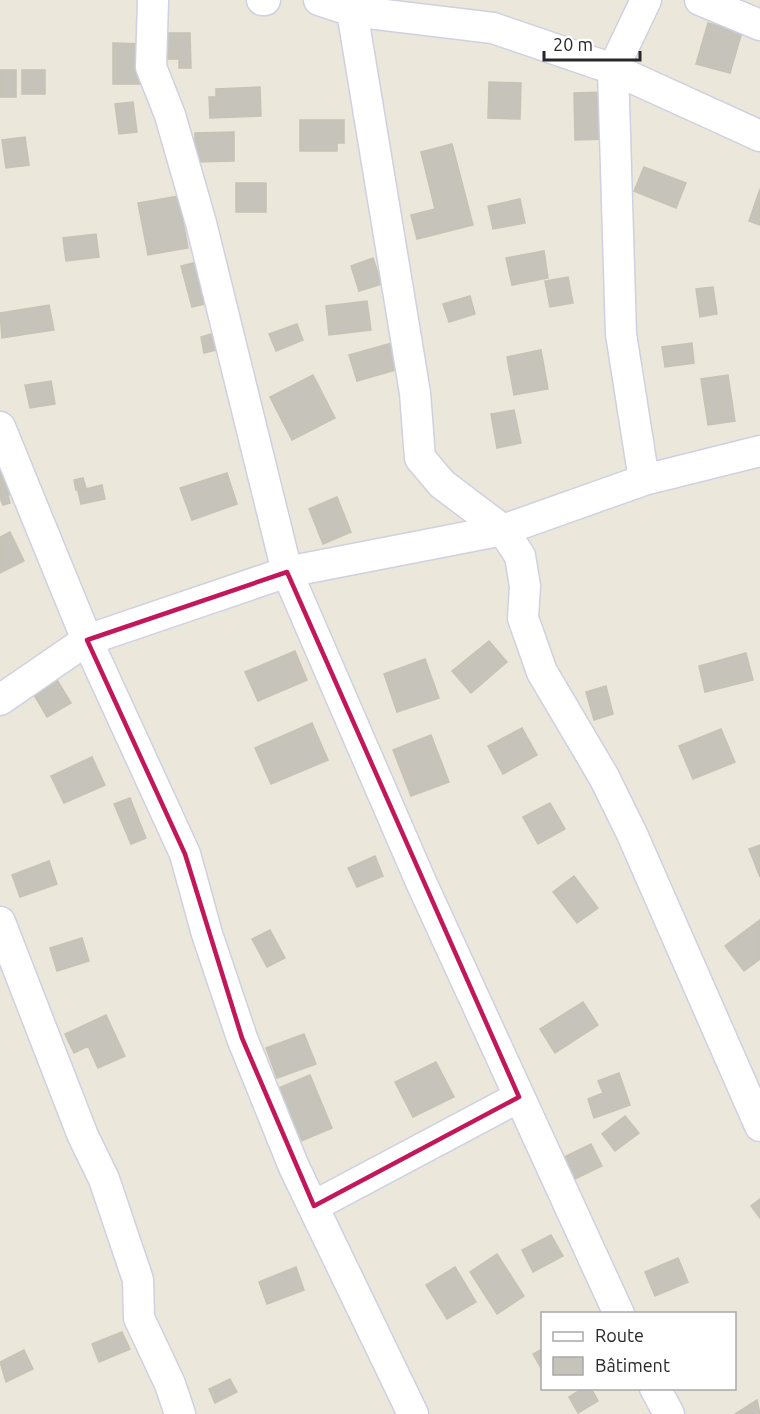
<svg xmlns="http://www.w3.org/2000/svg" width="760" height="1414" viewBox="0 0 760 1414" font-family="Ubuntu,sans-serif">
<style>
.building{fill:#c6c3ba;stroke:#c6c3b4;stroke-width:1.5}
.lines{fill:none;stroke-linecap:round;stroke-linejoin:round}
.minor-casing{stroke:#cfd0e2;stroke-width:33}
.minor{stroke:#fff;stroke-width:30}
.marked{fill:none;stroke:#c2185b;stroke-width:4.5;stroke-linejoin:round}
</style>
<rect width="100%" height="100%" fill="#ebe7da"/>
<path class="building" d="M708 23 742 32 730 73 696 64Z
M160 33H190L191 68H179V59H160Z
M113 43 143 44 142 84H113Z
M0 70H16V97H0Z
M22 70H45V94H22Z
M489 82 521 83 520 119 488 118Z
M260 87 261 116 210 118 209 97H216V89Z
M606 92 607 139 575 140 574 93Z
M133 102 137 132 119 134 115 104Z
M300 120H344V143H337V151H300Z
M234 132V161L195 162V133Z
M25 137 29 165 6 168 2 140Z
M452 144 473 225 417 239 411 215 435 209 421 152Z
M644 167 686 183 676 208 634 191Z
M236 183H266V212H236Z
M760 189V225L749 221Z
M178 196 188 248 148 255 138 203Z
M520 199 525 223 493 229 488 206Z
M96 234 99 257 66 261 63 238Z
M544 251 548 278 512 285 506 258Z
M373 258 382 284 359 291 351 266Z
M197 262 209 303 192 307 181 266Z
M568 277 573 303 550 307 545 281Z
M713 287 717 314 700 317 696 289Z
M470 296 475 314 449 322 443 304Z
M367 301 371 330 329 335 326 306Z
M49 305 54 330 2 338 0 313Z
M297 324 303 340 276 351 269 334Z
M215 333 220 349 204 353 201 337Z
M392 343 399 369 357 381 349 355Z
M692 343 694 363 665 367 662 347Z
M541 350 548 389 514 395 507 357Z
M313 375 335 418 292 440 270 397Z
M728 375 735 421 708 425 701 379Z
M51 381 55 404 30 408 25 385Z
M514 410 521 443 497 448 491 414Z
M10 467 17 493 8 495 10 503 3 505 0 498V469Z
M227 473 237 504 192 520 180 488Z
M83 478 86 488 76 490 74 480Z
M102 485 105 499 81 504 78 491Z
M337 497 351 532 323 544 309 509Z
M10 532 24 561 0 573V537Z
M489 641 507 662 471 693 452 671Z
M295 651 307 680 258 701 245 672Z
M746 653 753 680 705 692 699 666Z
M425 659 439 698 397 712 384 674Z
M54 675 71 703 47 717 30 688Z
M606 686 613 714 594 720 586 692Z
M312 723 328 760 271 784 255 748Z
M522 728 537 755 503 774 488 746Z
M721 729 735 762 693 779 679 746Z
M431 735 449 782 411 796 393 750Z
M92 757 105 785 64 803 51 776Z
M130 798 146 838 131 844 114 804Z
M550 803 565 829 538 844 523 817Z
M760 845V877L749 849Z
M375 856 383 876 357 887 348 868Z
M49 861 57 884 20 897 12 875Z
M574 876 598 908 577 923 553 892Z
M760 920V959L744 971 725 946Z
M270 930 285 958 267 967 252 939Z
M82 938 89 961 57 971 50 948Z
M583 1002 598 1025 555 1053 540 1029Z
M106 1015 125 1056 98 1068 88 1046 74 1053 65 1034Z
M304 1034 316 1064 277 1078 266 1048Z
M436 1062 454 1097 413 1117 395 1082Z
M619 1073 630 1105 594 1118 588 1099 603 1093 598 1081Z
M310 1075 332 1128 301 1141 279 1088Z
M625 1116 639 1133 615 1151 602 1134Z
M591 1144 602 1166 575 1179 564 1157Z
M760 1199V1218L751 1206Z
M551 1235 563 1256 533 1272 522 1250Z
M497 1254 524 1296 497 1314 470 1272Z
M678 1258 688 1282 655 1296 645 1272Z
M296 1267 304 1290 267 1304 259 1282Z
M455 1267 476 1302 447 1319 426 1285Z
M122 1332 130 1349 99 1362 92 1344Z
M542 1349V1370L533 1354Z
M24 1350 33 1369 6 1382 0 1362Z
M230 1379 237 1392 215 1403 209 1389Z
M583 1388H591L598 1401 578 1413 569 1397Z
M757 1400 760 1414H735Z"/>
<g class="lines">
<g class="minor-casing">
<path id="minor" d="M153 0 151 67 170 115 201 223 287 572 421 882 619 1314
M262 0H265
M319 0 352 11 493 28 613 69 760 136
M342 0 352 11 415 393 420 458 442 484 503 530 520 556 525 586 523 618 542 672 604 777 632 834 760 1126
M700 0 760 25
M0 427 87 640 185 854 207 934 242 1038 294 1167 413 1414
M644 480 621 334 613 69 646 0
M0 700 87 640 287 572 503 530 644 480 760 451
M0 922 83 1136 104 1179 138 1280 139 1318 170 1384 180 1414
M314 1206 519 1097
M655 1388 669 1414"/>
</g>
<use href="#minor" class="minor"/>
</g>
<path class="marked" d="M287 572 519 1097 314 1206 242 1038 185 854 87 640Z"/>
<rect x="541" y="1312" width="195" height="78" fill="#ffffff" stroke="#a9a9a9" stroke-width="1.5"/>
<rect x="553" y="1332" width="30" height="9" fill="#ffffff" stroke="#a9a9a9" stroke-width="1.5"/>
<text x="595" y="1342" font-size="18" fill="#282828">Route</text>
<rect x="553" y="1357" width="30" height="18" fill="#c6c3ba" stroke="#a9a9a9" stroke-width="1.5"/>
<text x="595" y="1372" font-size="18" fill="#282828">Bâtiment</text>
<path d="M544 51v9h96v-9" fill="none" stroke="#282828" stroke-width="3"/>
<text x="553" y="51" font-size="18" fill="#282828" stroke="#ffffff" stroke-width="4.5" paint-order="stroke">20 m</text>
</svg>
